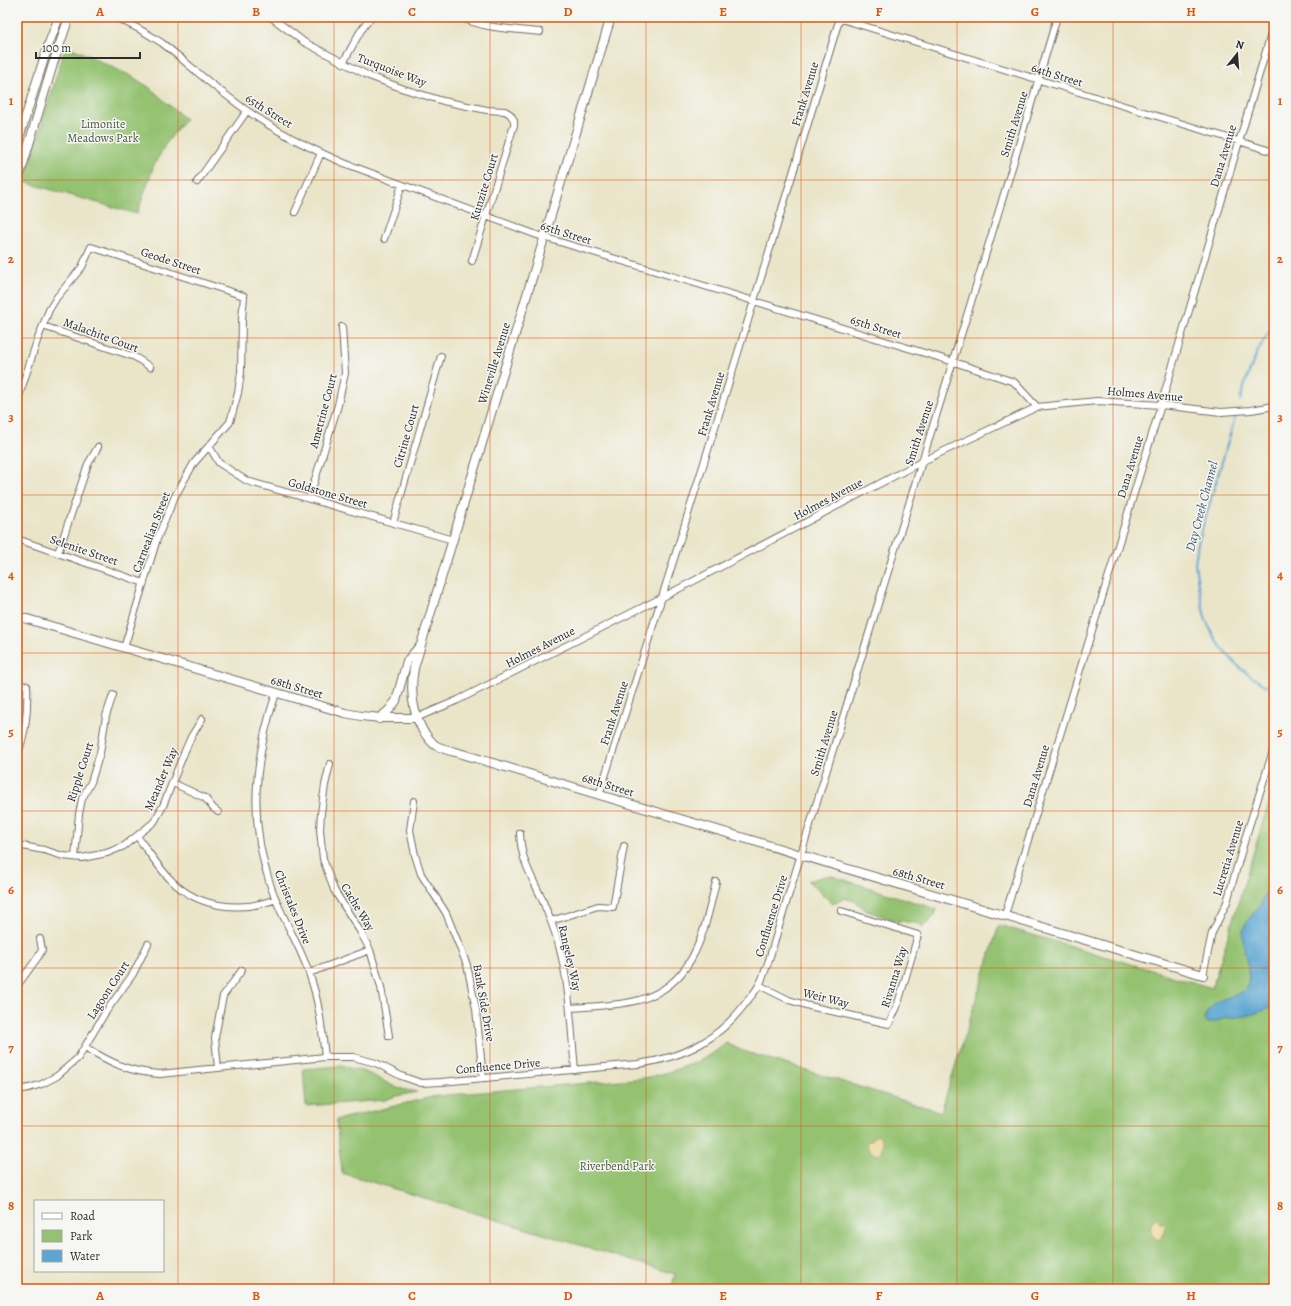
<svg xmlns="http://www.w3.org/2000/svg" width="1291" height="1306" viewBox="0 0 1291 1306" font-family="Alegreya,serif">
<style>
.green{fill:#94c271;stroke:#60764e}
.sand{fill:#eeda9e;stroke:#8c8264}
.water{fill:#5aa5d2;stroke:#42687e}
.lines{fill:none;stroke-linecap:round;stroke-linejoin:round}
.stream{stroke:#5aa5d2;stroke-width:2}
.minor-casing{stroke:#6e6c62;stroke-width:8}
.tertiary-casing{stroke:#6e6c62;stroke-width:10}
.minor{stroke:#fff;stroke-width:6}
.tertiary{stroke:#fff;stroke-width:8}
.grid{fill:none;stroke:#df570e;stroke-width:1;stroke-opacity:0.55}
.labels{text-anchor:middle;stroke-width:3;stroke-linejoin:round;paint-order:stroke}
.street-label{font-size:12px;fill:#2b2b2b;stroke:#f6f6f2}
.park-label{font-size:12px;fill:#4a5840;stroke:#f6f6f2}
.water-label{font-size:13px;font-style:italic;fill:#3e5c6e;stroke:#f6f6f2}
.neatline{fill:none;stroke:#df570e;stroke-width:1.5}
.grid-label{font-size:13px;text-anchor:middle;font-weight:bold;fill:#df570e}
</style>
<rect width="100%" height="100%" fill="#f6f6f2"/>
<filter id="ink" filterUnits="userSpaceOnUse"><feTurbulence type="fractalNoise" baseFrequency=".025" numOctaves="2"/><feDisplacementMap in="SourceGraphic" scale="8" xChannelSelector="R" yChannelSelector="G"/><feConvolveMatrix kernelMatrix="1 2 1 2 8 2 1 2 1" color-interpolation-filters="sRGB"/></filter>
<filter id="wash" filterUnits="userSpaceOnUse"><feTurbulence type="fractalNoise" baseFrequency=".012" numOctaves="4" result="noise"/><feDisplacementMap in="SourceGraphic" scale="16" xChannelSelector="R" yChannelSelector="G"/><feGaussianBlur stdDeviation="0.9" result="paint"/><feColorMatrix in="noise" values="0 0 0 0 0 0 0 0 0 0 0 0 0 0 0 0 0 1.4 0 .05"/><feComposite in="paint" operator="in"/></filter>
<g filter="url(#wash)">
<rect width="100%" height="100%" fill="#eae5c9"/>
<path class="green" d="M66 45 133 77 150 88 185 119 165 145 154 165 137 214 24 182Z
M1274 786V1289H671L675 1274 342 1173 336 1120 436 1096 645 1078C667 1073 694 1065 713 1053 718 1050 722 1046 726 1043L743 1051 941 1112 999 925 1212 988Z
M829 875 936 909 933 918 923 927 917 923 898 921 867 911 855 901 843 898 833 904 808 881Z
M341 1066 366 1072 397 1088 417 1092 396 1096 385 1100 306 1106 303 1069Z"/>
<path class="sand" d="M876 1135 880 1136C884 1141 883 1151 878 1155 872 1154 865 1147 867 1141H871Z
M1156 1218 1160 1220 1159 1223 1164 1224 1166 1226 1165 1232 1159 1240C1149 1237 1148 1223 1156 1218Z"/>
<path class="water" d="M1274 873V1007L1246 1016 1225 1018 1212 1023H1208L1204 1019C1207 1012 1210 1006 1217 1002 1226 996 1241 996 1247 987 1253 976 1241 946 1243 932 1245 919 1256 913 1262 902 1266 892 1270 883 1274 873Z"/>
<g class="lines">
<path class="stream" d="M1240 400C1246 380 1253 358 1264 340 1267 334 1271 329 1274 324
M1235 418 1198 543 1195 564 1198 584 1205 618 1213 635 1224 651 1237 665 1249 675 1274 691"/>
</g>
</g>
<g filter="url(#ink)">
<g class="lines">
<g class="minor-casing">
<path id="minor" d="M114 17C131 24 147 33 162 43 184 60 204 79 226 95 262 124 302 145 344 163L537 235 954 362 1014 382 1037 407
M271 17 304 42 369 76 404 89 443 101 487 110 505 111 510 114 514 120V125L472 261
M460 17C485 29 514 29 540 32
M835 17 1274 152
M343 63 360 32 371 17
M197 182 247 111
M295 212 321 153
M384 239 402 185
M43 326 135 357 150 367
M17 402 37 341 49 310 57 297 82 267 91 247 244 296 242 319 241 372 238 393 230 422 194 463 175 496 157 539 124 648
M209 446 219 463 247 481 453 540
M309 499 338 405 345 373 342 327
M393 523 441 356
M17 539 144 583
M58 553 88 464 98 447
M17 684 27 686C28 712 26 732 17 756
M276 693C254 760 248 820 271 887 281 917 299 943 309 973 319 1000 322 1029 325 1057
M416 718 458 700 663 597 921 462 1037 407 1097 401 1161 405 1221 412 1251 410 1274 406
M330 764 325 785 321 813 320 830 323 859 334 890 360 931 370 950 381 987 389 1036
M173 783 205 798 213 808 218 812
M599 795C682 537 762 277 840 17
M414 801 410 830 415 855 421 874 446 913 467 965 476 1009 483 1078
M520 833C521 861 531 875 542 899 548 914 555 930 559 946 570 986 571 1029 575 1070
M137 836C148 851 158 867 171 880 198 908 241 913 276 899
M17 845 44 850 63 856 82 858 107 853 124 846 154 822 163 806 184 753 191 737 202 719
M75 857 79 814 82 799 91 782 100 753 106 716 113 695
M1005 915 1161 405 1274 24
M551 921 598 906 613 907 624 846
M309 973 370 950
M1203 975 1212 933 1227 902 1245 839 1274 748
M759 985 789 1000 809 1006 889 1024 897 1007 918 935 841 911
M17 986 38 957 42 950 40 939
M570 1008C591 1006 619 1006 639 1000 695 985 704 931 716 882
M85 1047C111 1063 129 1072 160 1074L325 1057H353L376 1063 401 1076 421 1083 441 1082 638 1064C686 1057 720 1039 748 1000 752 995 756 991 759 985 763 979 765 970 768 963 863 647 964 333 1057 17
M218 1068 215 1038 220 1011 223 996 242 970
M17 1090 29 1088 42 1084 57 1076 78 1058 105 1013 133 974 148 944"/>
</g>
<g class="tertiary-casing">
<path id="tertiary" d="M611 17 414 668C410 690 412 711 423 731 427 736 430 741 435 745 442 749 451 751 459 753L1203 975
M17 144 48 46 59 17
M17 184 53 64 69 17
M17 616 345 713C371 719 390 718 416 718
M379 719 389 710 396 701 407 661 418 648"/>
</g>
<use href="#minor" class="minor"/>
<use href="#tertiary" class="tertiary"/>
</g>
</g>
<path class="grid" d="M178 17V1289M334 17V1289M490 17V1289M646 17V1289M801 17V1289M957 17V1289M1113 17V1289M17 180H1274M17 338H1274M17 495H1274M17 653H1274M17 811H1274M17 968H1274M17 1126H1274"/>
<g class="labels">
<g class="street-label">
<text transform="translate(392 70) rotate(21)" y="4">Turquoise Way</text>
<text transform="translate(1057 75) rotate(17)" y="4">64th Street</text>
<text transform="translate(805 94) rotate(-73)" y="4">Frank Avenue</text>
<text transform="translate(269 111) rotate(32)" y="4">65th Street</text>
<text transform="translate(1014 124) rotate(-73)" y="4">Smith Avenue</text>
<text transform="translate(1223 156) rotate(-73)" y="4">Dana Avenue</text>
<text transform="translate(484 187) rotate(-73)" y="4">Kunzite Court</text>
<text transform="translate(566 233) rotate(17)" y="4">65th Street</text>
<text transform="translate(171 261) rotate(18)" y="4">Geode Street</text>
<text transform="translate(876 327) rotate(17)" y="4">65th Street</text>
<text transform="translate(101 335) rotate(20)" y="4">Malachite Court</text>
<text transform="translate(494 363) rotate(-73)" y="4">Wineville Avenue</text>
<text transform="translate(1145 394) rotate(5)" y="4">Holmes Avenue</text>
<text transform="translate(711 404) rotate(-73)" y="4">Frank Avenue</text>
<text transform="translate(323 411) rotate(-75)" y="4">Ametrine Court</text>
<text transform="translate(919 433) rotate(-72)" y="4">Smith Avenue</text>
<text transform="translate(406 436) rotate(-74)" y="4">Citrine Court</text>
<text transform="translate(1130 467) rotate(-73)" y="4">Dana Avenue</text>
<text transform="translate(328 493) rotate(16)" y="4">Goldstone Street</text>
<text transform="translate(828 499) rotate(-28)" y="4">Holmes Avenue</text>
<text transform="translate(151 532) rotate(-69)" y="4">Carnealian Street</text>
<text transform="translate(84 550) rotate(19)" y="4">Selenite Street</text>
<text transform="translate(540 647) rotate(-27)" y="4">Holmes Avenue</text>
<text transform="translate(297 687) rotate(16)" y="4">68th Street</text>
<text transform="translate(614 713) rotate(-72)" y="4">Frank Avenue</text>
<text transform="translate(824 743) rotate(-73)" y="4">Smith Avenue</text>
<text transform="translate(80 772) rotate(-72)" y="4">Ripple Court</text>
<text transform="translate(1036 776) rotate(-73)" y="4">Dana Avenue</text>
<text transform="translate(161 779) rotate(-67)" y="4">Meander Way</text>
<text transform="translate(608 785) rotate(17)" y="4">68th Street</text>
<text transform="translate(1228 858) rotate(-73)" y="4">Lucretia Avenue</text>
<text transform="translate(919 878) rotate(16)" y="4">68th Street</text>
<text transform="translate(293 907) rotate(68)" y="4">Christales Drive</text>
<text transform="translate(358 907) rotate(59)" y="4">Cache Way</text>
<text transform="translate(771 916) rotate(-73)" y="4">Confluence Drive</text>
<text transform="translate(570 958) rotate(77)" y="4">Rangeley Way</text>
<text transform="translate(894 977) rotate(-73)" y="4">Rivanna Way</text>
<text transform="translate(108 990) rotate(-57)" y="4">Lagoon Court</text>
<text transform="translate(826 998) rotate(14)" y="4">Weir Way</text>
<text transform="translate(484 1003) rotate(80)" y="4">Bank Side Drive</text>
<text transform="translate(498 1066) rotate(-5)" y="4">Confluence Drive</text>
</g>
<g class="park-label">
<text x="103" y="128">Limonite<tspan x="103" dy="14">Meadows Park</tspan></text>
<text x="617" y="1170">Riverbend Park</text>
</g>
<g class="water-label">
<text transform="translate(1201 506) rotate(-75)" y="5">Day Creek Channel</text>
</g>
</g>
<rect width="1291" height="1306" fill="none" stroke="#f6f6f2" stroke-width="44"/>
<rect x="34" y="1200" width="130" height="72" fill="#f6f6f2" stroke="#a5a5a2"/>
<rect x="42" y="1213" width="20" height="6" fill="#ffffff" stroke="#a5a5a2"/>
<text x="70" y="1220" font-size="12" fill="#2b2b2b">Road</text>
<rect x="42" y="1230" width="20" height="12" fill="#94c271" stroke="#a5a5a2"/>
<text x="70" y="1240" font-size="12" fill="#2b2b2b">Park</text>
<rect x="42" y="1250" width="20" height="12" fill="#5aa5d2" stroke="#a5a5a2"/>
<text x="70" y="1260" font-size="12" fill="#2b2b2b">Water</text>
<g transform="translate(1237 54) rotate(17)" stroke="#f6f6f2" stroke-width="3" paint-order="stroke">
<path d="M0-3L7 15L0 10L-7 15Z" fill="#2b2b2b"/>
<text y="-6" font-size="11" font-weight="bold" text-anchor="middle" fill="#2b2b2b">N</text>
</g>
<path d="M36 52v6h104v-6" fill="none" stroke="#2b2b2b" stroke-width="2"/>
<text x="42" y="52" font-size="12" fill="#2b2b2b" stroke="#f6f6f2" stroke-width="3" paint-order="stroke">100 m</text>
<rect x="22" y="22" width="1247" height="1262" class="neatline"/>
<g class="grid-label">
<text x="100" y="16">A</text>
<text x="256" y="16">B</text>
<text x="412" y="16">C</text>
<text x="568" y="16">D</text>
<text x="723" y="16">E</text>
<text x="879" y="16">F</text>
<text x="1035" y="16">G</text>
<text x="1191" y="16">H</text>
<text x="11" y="105">1</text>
<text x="1280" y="105">1</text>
<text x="11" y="263">2</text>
<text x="1280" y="263">2</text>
<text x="11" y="421">3</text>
<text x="1280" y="421">3</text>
<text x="11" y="579">4</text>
<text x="1280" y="579">4</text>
<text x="11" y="736">5</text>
<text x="1280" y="736">5</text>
<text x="11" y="894">6</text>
<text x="1280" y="894">6</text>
<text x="11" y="1052">7</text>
<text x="1280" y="1052">7</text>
<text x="11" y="1210">8</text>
<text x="1280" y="1210">8</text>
<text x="100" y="1300">A</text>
<text x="256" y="1300">B</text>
<text x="412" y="1300">C</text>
<text x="568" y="1300">D</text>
<text x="723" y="1300">E</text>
<text x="879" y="1300">F</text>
<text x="1035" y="1300">G</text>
<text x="1191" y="1300">H</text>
</g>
</svg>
